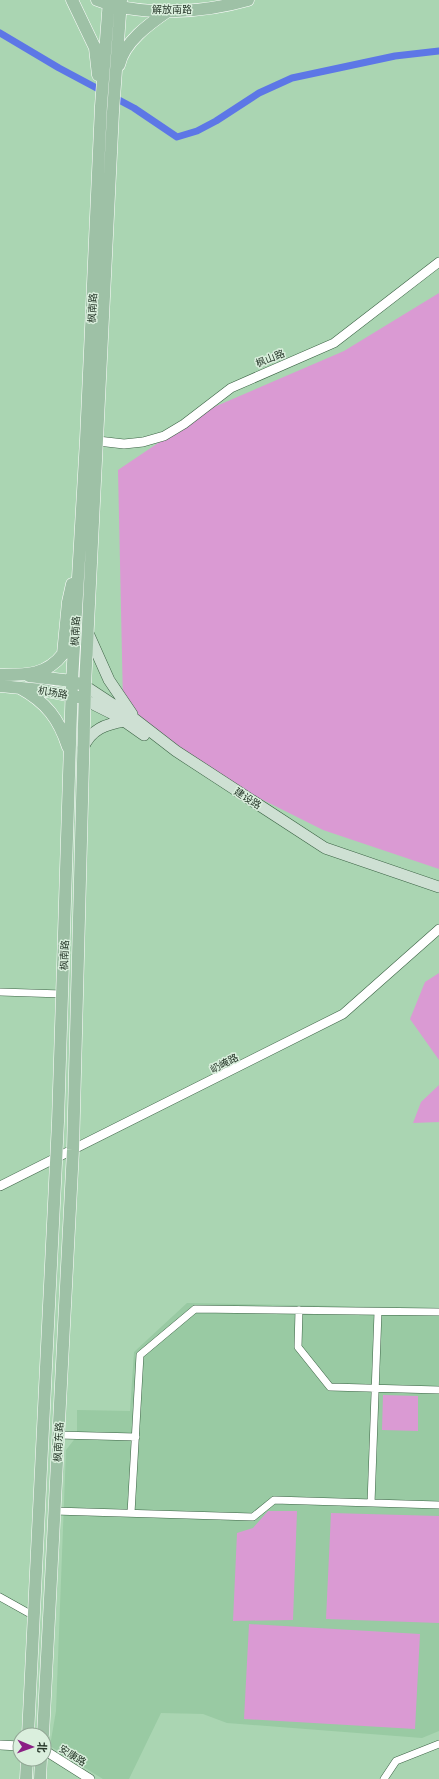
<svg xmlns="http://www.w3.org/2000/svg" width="439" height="1779" viewBox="0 0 439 1779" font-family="'Open Sans','Noto Sans SC',sans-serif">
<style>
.built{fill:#99caa3}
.green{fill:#da9ad3}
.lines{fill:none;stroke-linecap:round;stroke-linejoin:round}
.canal{stroke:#5d77e6;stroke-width:7}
.minor-casing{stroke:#3b6244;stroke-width:8}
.tertiary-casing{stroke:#3b6244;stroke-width:10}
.secondary-casing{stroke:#3b6244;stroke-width:12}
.primary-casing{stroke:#fff;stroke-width:13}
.minor{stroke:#fff;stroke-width:7}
.tertiary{stroke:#fff;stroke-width:9}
.secondary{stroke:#cee0d3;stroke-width:11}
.primary{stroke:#9ec1a6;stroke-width:12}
.labels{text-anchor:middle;stroke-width:3;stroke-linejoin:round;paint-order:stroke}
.street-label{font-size:10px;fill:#27382a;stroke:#daefdd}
</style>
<rect width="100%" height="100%" fill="#aad5b2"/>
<path class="built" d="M187 1303 439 1308V1731L422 1738 227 1723 203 1714 161 1713 129 1779H103L50 1746 56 1711 66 1450 77 1436V1410L130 1411 134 1352Z"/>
<path class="green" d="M439 293V869L323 830 197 767 123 702 118 470 207 410 344 351Z
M439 973V1060L410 1019 425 982Z
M439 1085V1122L413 1123 421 1102Z
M383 1395 418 1396V1431L382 1430Z
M268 1511H297L293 1620 233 1621 237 1533 253 1528Z
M331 1513 439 1516V1623L326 1619Z
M249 1624 420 1634 415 1729 244 1719Z"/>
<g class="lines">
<path class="canal" d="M0 33 59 68 134 108 177 137 197 131 216 121 259 93 292 78 395 56 439 51"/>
<g class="minor-casing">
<path id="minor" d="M0 992 62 994
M299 1310 298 1347 330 1387 439 1390
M58 1435 136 1437
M371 1503 378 1312
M54 1511 253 1517 274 1500 439 1505
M131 1513 140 1355 195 1309 439 1312
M0 1597 34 1616
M384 1779 396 1761 439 1744"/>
</g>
<g class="tertiary-casing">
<path id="tertiary" d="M98 441 124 444 143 442 164 436 184 424 231 388 334 343 439 262
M0 1186 343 1014 439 929
M0 1745 20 1746
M44 1750 90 1779"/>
</g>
<g class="secondary-casing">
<path id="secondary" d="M88 633 109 680 132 714
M85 686 132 717 176 751 325 848 439 887
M85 700 117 716 144 735
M83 748C91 729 106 724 125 721"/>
</g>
<g class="primary-casing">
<path id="primary" d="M72 0 95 48 98 75
M97 0C141 17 203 13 248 0
M119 65C124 42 149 24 168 11
M0 675C25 675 46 676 63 654L68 602 72 584
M29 676 72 681 80 684
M0 686 42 690 78 697
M20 688C46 702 59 719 68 747
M28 1735 58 1122 72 681 86 440 101 106 109 0
M43 1735 73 1150 85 686 113 112 121 0
M26 1779 27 1759
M40 1779 41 1759"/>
</g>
<use href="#minor" class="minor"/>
<use href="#tertiary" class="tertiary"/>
<use href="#secondary" class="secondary"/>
<use href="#primary" class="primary"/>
</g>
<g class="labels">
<g class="street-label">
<text x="172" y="13">解放南路</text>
<text transform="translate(92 308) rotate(-87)" y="4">枫南路</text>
<text transform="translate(270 358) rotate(-22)" y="4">枫山路</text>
<text transform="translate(75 631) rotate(-87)" y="4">枫南路</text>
<text transform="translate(53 692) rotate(9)" y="4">机场路</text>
<text transform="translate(248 798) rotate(33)" y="4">建设路</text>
<text transform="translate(64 955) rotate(-88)" y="4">枫南路</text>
<text transform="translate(224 1063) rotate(-27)" y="4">屷崦路</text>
<text transform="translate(58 1442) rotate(-87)" y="4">枫南东路</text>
<text transform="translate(73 1755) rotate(32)" y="4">安康路</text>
</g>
</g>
<g transform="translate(32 1747) rotate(92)"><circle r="19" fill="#daefdd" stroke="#92a695"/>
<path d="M0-3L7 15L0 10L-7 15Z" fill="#8b2085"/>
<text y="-6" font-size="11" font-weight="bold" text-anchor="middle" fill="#27382a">北</text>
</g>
</svg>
